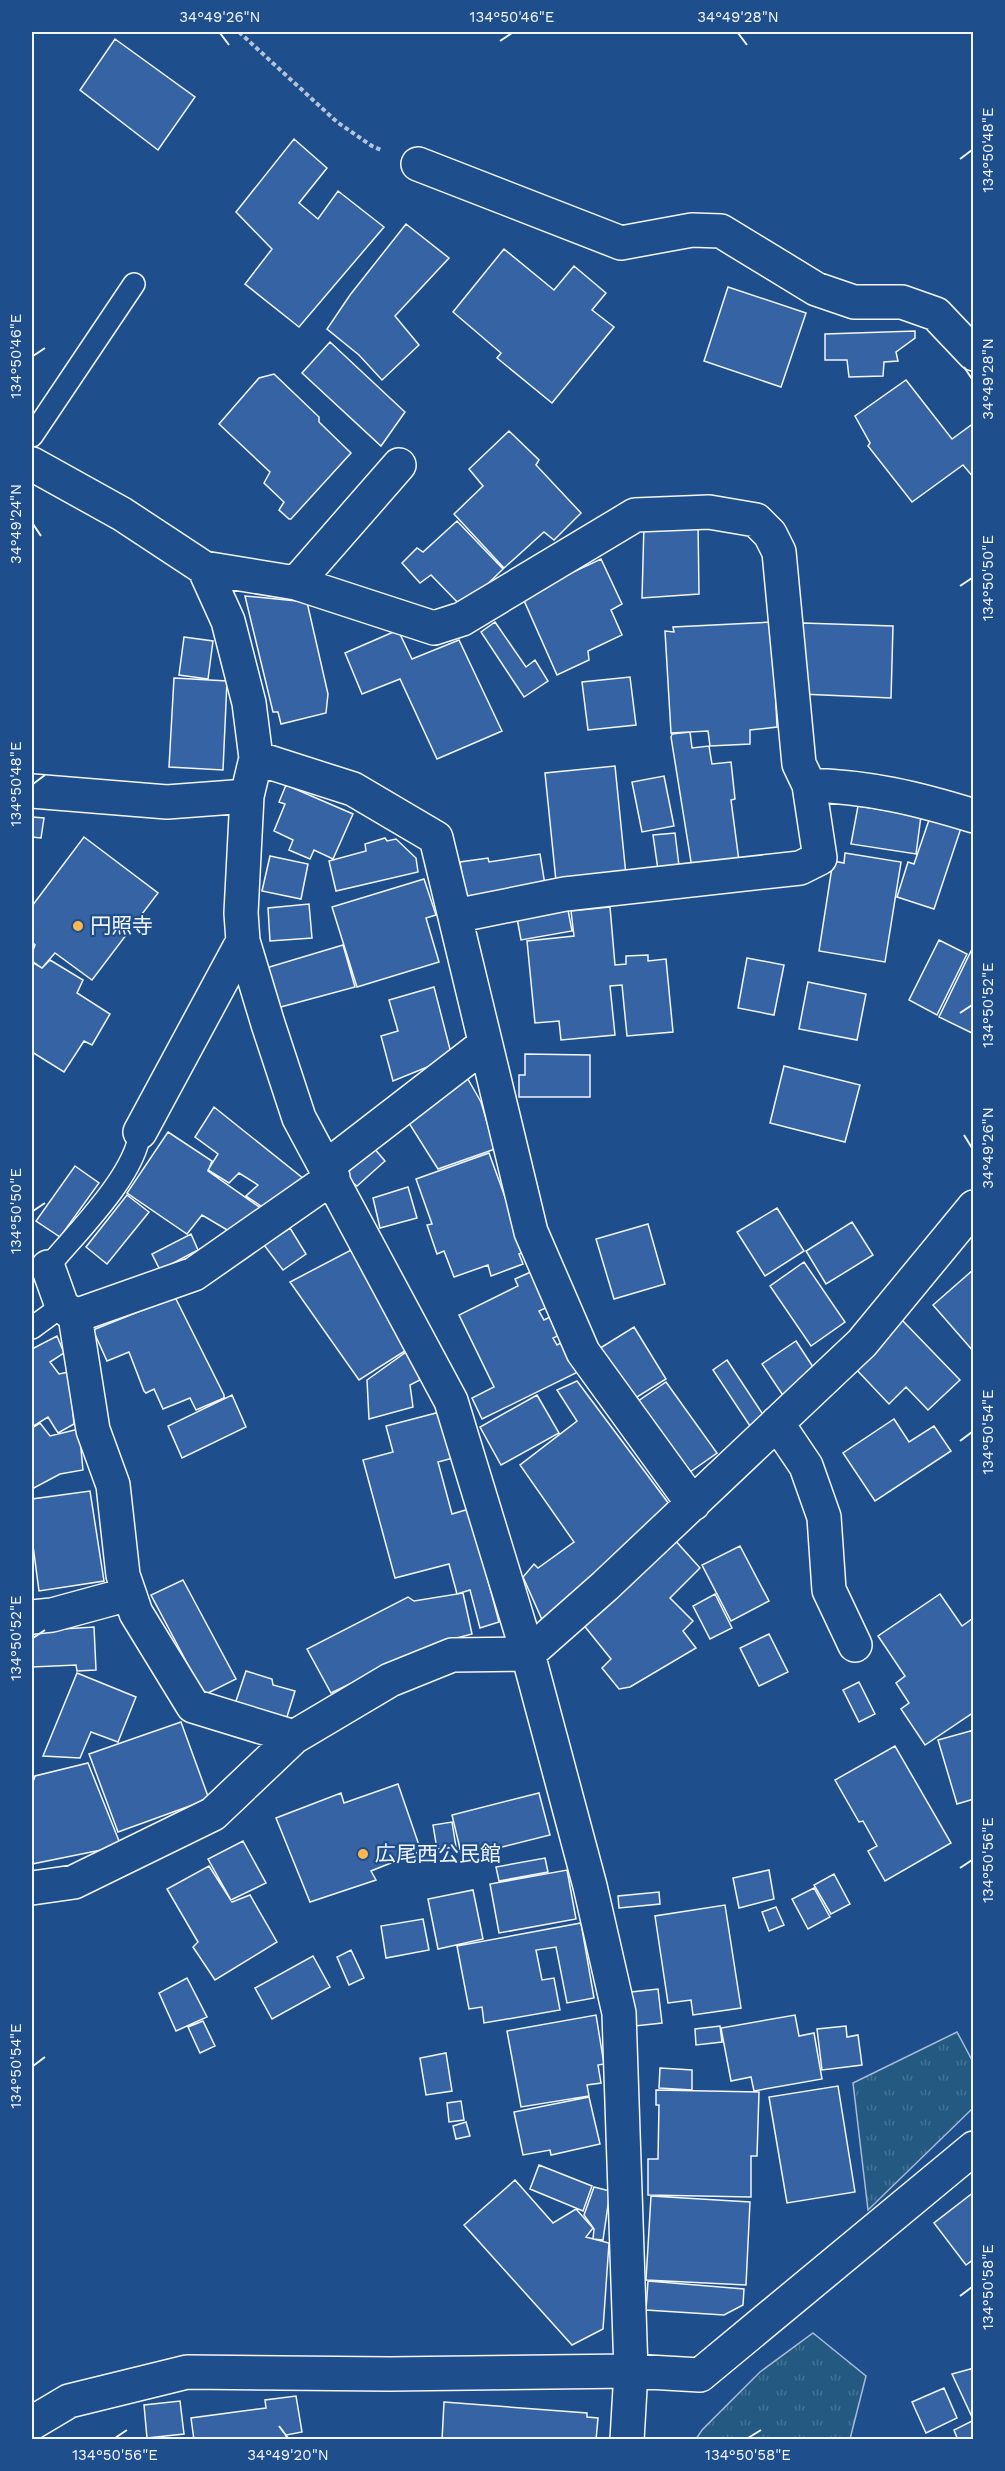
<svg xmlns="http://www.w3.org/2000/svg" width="1005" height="2471" viewBox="0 0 1005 2471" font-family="'Work Sans','Noto Sans JP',sans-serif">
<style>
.grass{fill:url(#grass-tufts);stroke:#a8bbd7;stroke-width:1.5}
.building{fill:#3563a3;stroke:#f2f6ff;stroke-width:1.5}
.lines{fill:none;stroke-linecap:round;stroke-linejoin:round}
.service-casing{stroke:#f2f6ff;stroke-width:24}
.minor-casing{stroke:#f2f6ff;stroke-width:36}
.path{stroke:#b3c4dc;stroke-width:4;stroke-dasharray:4.5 3;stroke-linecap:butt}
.service{stroke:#1f4e8c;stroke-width:21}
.minor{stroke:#1f4e8c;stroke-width:33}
.ticks{fill:none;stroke:#f2f6ff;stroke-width:2}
.poi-dot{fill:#ffb74d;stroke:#1f4e8c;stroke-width:2}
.labels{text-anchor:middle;stroke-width:4.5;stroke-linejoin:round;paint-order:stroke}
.poi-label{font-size:21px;fill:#f2f6ff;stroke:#1f4e8c;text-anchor:start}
.neatline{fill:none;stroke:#f2f6ff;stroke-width:2}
.ticks-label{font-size:15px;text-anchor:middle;fill:#f2f6ff}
</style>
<defs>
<pattern id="grass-tufts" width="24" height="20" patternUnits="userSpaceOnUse" patternTransform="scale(1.5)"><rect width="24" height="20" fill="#245a82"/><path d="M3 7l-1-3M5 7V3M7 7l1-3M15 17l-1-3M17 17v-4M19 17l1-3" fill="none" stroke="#447295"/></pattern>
</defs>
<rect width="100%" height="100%" fill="#1f4e8c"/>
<path class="grass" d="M957 2032 973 2062V2108L868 2210 853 2083Z
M813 2333 866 2376 850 2439H696L702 2430 760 2372Z"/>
<path class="building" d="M115 39 195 97 158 150 80 90Z
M294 139 327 168 299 203 318 219 338 191 384 227 299 327 245 284 272 249 236 212Z
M406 224 449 258 395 316 419 345 382 380 359 355 327 329 350 295Z
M504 249 554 290 574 266 606 293 592 310 614 327 552 403 497 358 501 353 453 312Z
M728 287 806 313 781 387 704 361Z
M915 331V338L896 352 898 361 884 362 883 376 849 377 847 360H825V334Z
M330 342 405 412 381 446 302 373Z
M274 374 319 417V422L351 453 291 519H289L279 510 284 502 264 483 270 472 219 424 259 378Z
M906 380 952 439 974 423V478L963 465 912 502 868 446 870 443 855 416Z
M509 431 539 460 536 465 581 513 554 540 544 532 504 568 454 514 483 486 469 469Z
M457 521 503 569 463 608 431 575 420 583 402 563 417 548 423 552Z
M698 521 699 594 642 598 644 524Z
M601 559 622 604 611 610 622 635 588 651 589 660 557 675 522 596Z
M245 596 307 602 328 694 326 713 281 724 278 712H273Z
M495 622 526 667 535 660 548 681 524 697 481 632Z
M772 622 777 727 750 730V744L710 746 708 731 671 733 665 631 674 632 673 627Z
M803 623 893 626 891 698 801 694Z
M398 630 412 659 459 640 502 731 437 759 400 679 362 694 345 653Z
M184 637 213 641 208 679 179 675Z
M630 677 636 725 588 730 582 682Z
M174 678 227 681 223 770 169 767Z
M690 732 692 748 709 746 712 764 731 762 735 799 731 800 739 861 692 868 671 737 672 734Z
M615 766 626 875 556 881 545 773Z
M664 776 674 826 642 832 632 782Z
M286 785 353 814 333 859 314 850 310 859 289 850 293 840 274 831 285 804 279 802Z
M858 806 921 816 916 854 851 844Z
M32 817 44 818 41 838 32 837Z
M930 817 961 828 934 909 897 897 908 862 914 864Z
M675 833 680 874 659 877 653 835Z
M84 837 158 893 92 980 55 953 42 968 32 961V953L35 945 32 942V906Z
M385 838 387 841 396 839 416 858 418 872 336 891 329 861 366 851 365 844Z
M845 853 901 862 885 962 819 951 833 861 844 863Z
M540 854 545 885 466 899 460 862 488 858 489 862Z
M270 856 308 864 301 899 262 891Z
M424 879 436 915 426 918 439 962 357 987 332 907Z
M309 904 312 938 270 941 268 908Z
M610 907 615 965 626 964V956L648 955V961L666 959 673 1032 627 1036 622 985 610 986 615 1035 561 1040 559 1021 535 1023 527 941 574 936 571 911Z
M568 910 572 931 521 940 517 918Z
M939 940 967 954 937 1015 909 1000Z
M343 945 355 987 277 1008 266 968Z
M973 947 974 948V1034L939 1017Z
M747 958 784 965 774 1015 738 1008Z
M50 960 83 980 77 993 110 1014 92 1045 84 1041 64 1072 32 1052V962L42 968Z
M808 982 866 994 857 1040 799 1029Z
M434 987 452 1057 393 1081 381 1036 398 1031 389 1000Z
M525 1054 590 1055V1097H519V1075H525Z
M784 1066 860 1085 845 1142 770 1123Z
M465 1074 481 1102 495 1149 438 1169 407 1120Z
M214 1107 304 1179 264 1208 246 1196 258 1185 239 1173 229 1183 208 1170 218 1154 195 1137Z
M168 1132 212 1161 208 1171 262 1209 229 1231 202 1215 187 1234 127 1193Z
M373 1147 385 1161 357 1186 344 1176Z
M489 1153 525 1252 519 1254 523 1264 491 1276 488 1265 454 1277 444 1251 437 1254 427 1225 432 1224 416 1179Z
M75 1166 99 1183 60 1237 36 1221Z
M408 1187 417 1218 380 1228 373 1198Z
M127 1195 149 1212 107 1264 86 1247Z
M777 1208 804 1251 765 1276 737 1232Z
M852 1222 873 1255 826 1284 806 1251Z
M648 1224 665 1284 614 1299 596 1239Z
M290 1228 306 1254 283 1270 264 1245Z
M191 1234 198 1250 160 1270 152 1254Z
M353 1249 408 1349 359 1380 290 1282Z
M804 1262 845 1322 811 1346 770 1286Z
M973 1270H974V1352L933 1305Z
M533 1271 550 1306 539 1311 544 1320 554 1315 564 1333 553 1338 557 1345 566 1340 580 1371 482 1419 472 1398 494 1387 459 1315 518 1286 515 1279Z
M175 1297 224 1395V1398L196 1410 190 1398 163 1409 154 1389 146 1393 144 1391 129 1352 107 1361 93 1330Z
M902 1320 960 1380 928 1410 906 1387 889 1404 853 1366Z
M634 1327 666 1379 629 1402 597 1350Z
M57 1336 64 1353 50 1362 59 1374 69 1372 74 1424 58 1433 48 1417 32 1427V1349Z
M796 1341 821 1379 788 1403 762 1364Z
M409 1350 420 1380 410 1385 413 1407 369 1419 367 1380Z
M727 1360 764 1416 750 1426 713 1370Z
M577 1381 675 1512 544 1624 523 1577 534 1564 538 1568 574 1542 520 1465 577 1421 557 1390Z
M666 1382 717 1453 680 1479 628 1408Z
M232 1395 246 1427 182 1458 168 1426Z
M537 1395 559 1433 501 1465 480 1427Z
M440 1412 453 1458 438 1462 452 1514 469 1509 499 1622 483 1627 480 1628 470 1590 457 1594 449 1564 395 1578 363 1460 393 1452 386 1426Z
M894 1419 909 1442 934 1426 951 1451 875 1501 843 1453Z
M40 1423 50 1436 79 1429 83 1470 60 1474 32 1489V1428Z
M90 1491 104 1581 39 1591 32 1538V1499Z
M673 1538 700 1568 670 1598 693 1621 683 1631 696 1648 630 1687 619 1689 602 1668 611 1659 582 1623Z
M740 1546 769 1601 731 1621 702 1565Z
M183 1580 236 1679 204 1695 151 1595Z
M463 1593 472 1634 434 1644 331 1693 307 1649 408 1597 414 1601Z
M715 1594 732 1628 710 1639 693 1606Z
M940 1594 962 1626 972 1619 974 1621V1712L925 1745 901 1709 909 1703 896 1683 905 1676 878 1636Z
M94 1627 96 1670 77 1671 76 1665 32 1667V1631Z
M769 1634 788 1672 759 1686 740 1648Z
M246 1671 272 1679 273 1685 295 1691 286 1720 235 1704Z
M77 1673 136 1697 118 1742 91 1732 80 1758 43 1756Z
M859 1682 875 1714 859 1722 843 1690Z
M181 1722 209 1799 118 1832 89 1754Z
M974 1730V1799L957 1804 938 1740Z
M895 1746 951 1843 885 1881 868 1851 877 1846 863 1821 859 1822 835 1780Z
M88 1763 121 1846 32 1864V1785L35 1776Z
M398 1784 421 1851 371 1871 376 1880 310 1902 276 1818 341 1793 344 1803Z
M539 1793 550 1835 462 1857 452 1815Z
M452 1822 456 1847 437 1849 433 1825Z
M243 1841 266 1883 231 1900 208 1859Z
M545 1858 548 1872 499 1881 496 1867Z
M209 1866 232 1902 250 1895 277 1942 215 1980 193 1947 198 1942 167 1889Z
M567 1870 576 1919 499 1933 490 1884Z
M769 1870 774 1899 739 1908 733 1878Z
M834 1874 850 1904 831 1914 814 1885Z
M814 1888 830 1917 808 1929 792 1899Z
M473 1890 483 1939 438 1949 428 1899Z
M659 1892 660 1904 619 1908 618 1896Z
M725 1905 741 2008 693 2015 691 2000 668 2003 655 1916Z
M776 1907 784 1925 769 1931 762 1912Z
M423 1919 429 1950 386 1958 381 1926Z
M581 1923 594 1998 567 2003 556 1947 536 1950 542 1980 554 1978 560 2010 484 2023 482 2007 469 2009 457 1946Z
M351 1950 364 1978 349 1985 337 1957Z
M313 1956 330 1987 272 2019 255 1988Z
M187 1978 207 2017 176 2031 159 1993Z
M658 1989 662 2023 635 2026 631 1992Z
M596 2015 604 2064 598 2065 601 2083 587 2085 589 2096 521 2107 507 2031Z
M795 2015 799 2036 814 2033 822 2079 754 2091 751 2077 731 2081 721 2028Z
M203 2021 215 2046 200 2053 188 2027Z
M720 2026 722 2042 696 2045 695 2029Z
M846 2026 847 2037 858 2035 862 2065 822 2070 817 2029Z
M446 2053 452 2091 426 2095 420 2058Z
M660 2068 692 2070V2090L659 2088Z
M838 2086 855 2192 787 2203 769 2097Z
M656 2090 759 2092 757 2156H751V2197L648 2195V2159H658L659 2105H656Z
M589 2097 600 2144 551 2155 550 2150 523 2155 514 2112Z
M461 2101 464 2120 449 2122 447 2103Z
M466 2122 470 2136 456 2139 453 2126Z
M539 2165 592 2186 583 2211 530 2189Z
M515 2180 553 2223 576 2209 593 2228 586 2237 609 2243 603 2329 572 2345 464 2225Z
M594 2187 610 2191 603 2240 593 2239 594 2229 584 2215Z
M974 2192V2259L966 2265 934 2223Z
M651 2196 750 2202 746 2285 646 2280Z
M648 2281 744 2289 743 2305 724 2315 646 2310Z
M974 2368V2417H972L952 2374Z
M944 2388 957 2418 926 2433 912 2402Z
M296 2396 302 2432 286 2435 287 2440H194L191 2418 266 2408 265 2400Z
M180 2401 184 2434 147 2438 144 2405Z
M444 2402 587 2413V2417L598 2418 596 2440H442Z
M974 2420V2440H958L954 2430Z"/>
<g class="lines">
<g class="service-casing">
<path id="service" d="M32 436 134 284
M48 1267C77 1232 135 1176 140 1132
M32 1328 62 1306"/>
</g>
<g class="minor-casing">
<path id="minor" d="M418 164 621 243 692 230 721 231 816 289 854 302H902L936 314 974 354
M32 464 122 514 204 568 228 621 249 703 256 758 247 796 241 913 243 941 268 1024 299 1118 451 1401 528 1654 590 1886 619 2013 631 2371 627 2440
M204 568 296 583 434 628 462 619 635 515 709 512 756 520 770 534 779 552 799 764 809 785C869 787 916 798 974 816
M296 583 399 465
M256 758 353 789 436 838 531 1232 583 1352 693 1504
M32 791 167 802 247 796
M455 916 565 894 800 868 820 858 809 785
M140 1132 243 941
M326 1167 484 1045
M48 1267 62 1306 75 1316 93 1430 113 1485 123 1575 136 1613 193 1706 294 1737
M75 1316 194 1274 333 1177
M777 1423 806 1466 824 1517 829 1590 855 1645
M32 1617 52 1615 129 1594
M32 1888 74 1882 213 1814 294 1737 390 1680 452 1655 528 1654 605 1586 862 1343 974 1207
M32 2423 69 2401 187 2372 390 2374 631 2371 700 2375 974 2148"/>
</g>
<path class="path" d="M239 32 337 122 372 146 381 150"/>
<use href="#service" class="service"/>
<use href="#minor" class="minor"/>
</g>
<path class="ticks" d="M220 33 229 45M738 33 747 45M500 41 512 33M960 159 972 150M33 356 45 348M964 367 972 379M33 524 41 536M960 586 972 578M33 784 45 775M960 1013 972 1005M964 1135 972 1148M33 1211 45 1203M960 1441 972 1432M33 1638 45 1630M960 1868 972 1860M33 2066 45 2057M960 2296 972 2287M279 2426 288 2438M115 2438 127 2430M748 2438 761 2430"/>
<g class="poi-dot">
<circle cx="78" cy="926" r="6"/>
<circle cx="363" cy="1854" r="6"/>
</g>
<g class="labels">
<g class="poi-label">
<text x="90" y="933">円照寺</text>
<text x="375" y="1861">広尾西公民館</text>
</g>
</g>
<rect width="1005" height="2471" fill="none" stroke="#1f4e8c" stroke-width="66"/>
<rect x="33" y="33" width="939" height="2405" class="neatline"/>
<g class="ticks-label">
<text x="220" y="22">34°49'26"N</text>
<text x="512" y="22">134°50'46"E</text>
<text x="738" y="22">34°49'28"N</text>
<text transform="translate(988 150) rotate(-90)" y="5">134°50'48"E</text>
<text transform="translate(16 356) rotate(-90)" y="5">134°50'46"E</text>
<text transform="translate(988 379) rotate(-90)" y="5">34°49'28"N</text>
<text transform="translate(16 524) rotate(-90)" y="5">34°49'24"N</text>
<text transform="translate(988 578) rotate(-90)" y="5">134°50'50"E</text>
<text transform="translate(16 784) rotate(-90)" y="5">134°50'48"E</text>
<text transform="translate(988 1005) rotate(-90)" y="5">134°50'52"E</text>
<text transform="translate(988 1148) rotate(-90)" y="5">34°49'26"N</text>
<text transform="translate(16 1211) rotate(-90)" y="5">134°50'50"E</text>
<text transform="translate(988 1432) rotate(-90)" y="5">134°50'54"E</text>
<text transform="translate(16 1638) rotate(-90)" y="5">134°50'52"E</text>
<text transform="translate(988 1860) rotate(-90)" y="5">134°50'56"E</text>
<text transform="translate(16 2066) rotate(-90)" y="5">134°50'54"E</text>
<text transform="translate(988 2287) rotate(-90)" y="5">134°50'58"E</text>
<text x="115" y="2460">134°50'56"E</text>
<text x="288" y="2460">34°49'20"N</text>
<text x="748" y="2460">134°50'58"E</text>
</g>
</svg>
